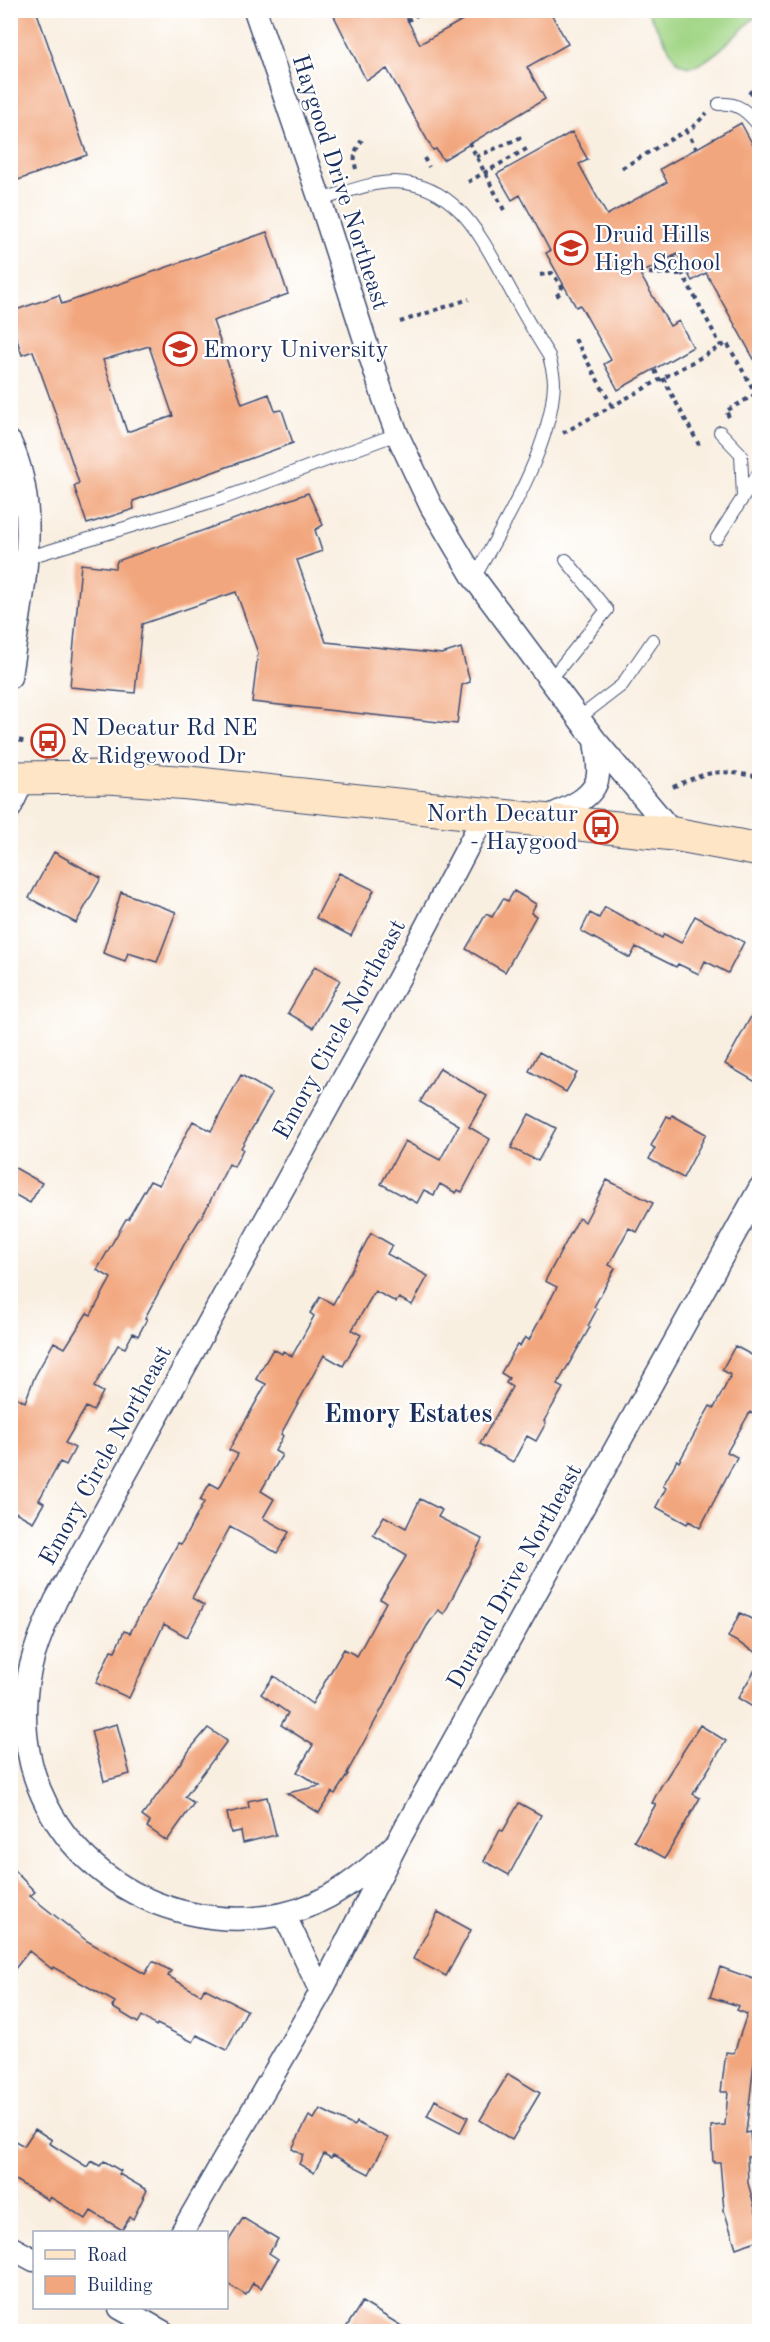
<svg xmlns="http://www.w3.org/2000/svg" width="770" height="2342" viewBox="0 0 770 2342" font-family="'Old Standard TT',serif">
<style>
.green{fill:#a2d686;stroke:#5e8272;stroke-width:1.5}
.building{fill:#f2a67d;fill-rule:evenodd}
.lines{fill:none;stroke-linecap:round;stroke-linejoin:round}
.service-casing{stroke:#3c4c72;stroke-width:14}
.minor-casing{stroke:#3c4c72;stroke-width:25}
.secondary-casing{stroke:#3c4c72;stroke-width:35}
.path{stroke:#3c4c72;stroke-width:4;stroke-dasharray:4.5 4.5;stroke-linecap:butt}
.service{stroke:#fff;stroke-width:12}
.minor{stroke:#fff;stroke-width:22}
.secondary{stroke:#fde5c5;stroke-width:33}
.labels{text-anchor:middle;stroke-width:4.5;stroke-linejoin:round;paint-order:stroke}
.street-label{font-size:24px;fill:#1b2f5e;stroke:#fff}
.poi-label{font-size:24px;fill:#1b2f5e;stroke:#fff;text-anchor:start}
.neighbourhood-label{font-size:26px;font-weight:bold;fill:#1b2f5e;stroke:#fff}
</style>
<rect width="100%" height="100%" fill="#fff"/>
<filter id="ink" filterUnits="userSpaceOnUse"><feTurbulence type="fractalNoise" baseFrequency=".0167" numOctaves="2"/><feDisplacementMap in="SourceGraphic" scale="12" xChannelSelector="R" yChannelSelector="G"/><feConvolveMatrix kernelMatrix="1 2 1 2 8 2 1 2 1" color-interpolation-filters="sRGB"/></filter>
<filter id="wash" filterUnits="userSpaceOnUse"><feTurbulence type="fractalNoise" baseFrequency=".008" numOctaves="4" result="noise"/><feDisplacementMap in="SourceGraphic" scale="24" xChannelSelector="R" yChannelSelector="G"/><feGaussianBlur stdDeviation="1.35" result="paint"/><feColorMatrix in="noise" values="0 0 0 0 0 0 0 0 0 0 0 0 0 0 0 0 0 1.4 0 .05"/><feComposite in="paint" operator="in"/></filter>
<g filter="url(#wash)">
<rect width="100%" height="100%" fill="#f9efe1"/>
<path class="green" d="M759 10V13C745 26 711 62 694 66 688 68 682 65 677 62L647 11Z"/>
<g id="blocks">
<path class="building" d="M10 10H36L87 155 10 183Z
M331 10H402L420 44 480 10H549L568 44 527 67 545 99 443 160 436 149 433 150 387 69 366 80Z
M741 123 759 156V368L706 273 692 281 677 254 640 274 670 326 679 321 693 347 618 390 604 364 611 360 580 305 576 307 546 253 550 251 520 195 512 200 497 174 572 132 588 160 579 164 607 215 667 182 660 169Z
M267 232 288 294 213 321 242 404 269 394 275 411 282 410 293 443 133 501 134 509 87 524 74 486 79 483 59 423 33 351 22 355 10 319V312L59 295 62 304ZM149 346 173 416 127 432 103 360Z
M308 493 323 525 315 530 322 551 297 560 326 642 442 654 461 648 470 682 462 685 457 724 252 702 258 653 236 592 142 624 135 693 70 687 81 564 115 568 117 561Z
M54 852 101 878 76 923 29 898Z
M339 873 374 890 351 936 316 918Z
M514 891 536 904 531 913 536 916 505 972 466 949 486 914 492 917 503 899 508 901Z
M121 892 176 912 157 962 128 953 125 961 103 953Z
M605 907 662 938 664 934 681 943 695 916 744 942 728 973 705 961 699 974 678 964 676 967 636 947 630 958 581 931 590 913 599 918Z
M315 966 340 980 313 1028 288 1013Z
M759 1002V1084L725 1064Z
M539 1052 577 1073 566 1092 529 1071Z
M440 1068 487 1096 469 1127 490 1139 462 1192 458 1190 456 1193 440 1184 434 1195 424 1190 417 1203 381 1184 405 1141 440 1160 459 1125 420 1102Z
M241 1075 272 1093 241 1148 243 1149 234 1167 229 1164 205 1211 185 1243 145 1318 147 1319 138 1336 133 1333 125 1348 118 1345 94 1387 103 1392 93 1411 86 1407 65 1443 75 1448 66 1465 60 1462 39 1500 44 1503 33 1522 10 1509V1394L25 1402 35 1376 54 1342 65 1348 87 1313 91 1315 111 1278 97 1270 126 1219H128L150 1181 159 1185 193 1121 211 1131Z
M529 1114 556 1128 538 1161 511 1148Z
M672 1115 706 1134 683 1178 649 1159 655 1148 651 1146 667 1116 671 1118Z
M10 1165 42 1183 30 1203 10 1192Z
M607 1180 653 1203 637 1232 629 1228 609 1265 615 1268 594 1307 597 1309 588 1326 590 1327 557 1385 563 1388 544 1421 546 1423 536 1441 527 1436 513 1462 480 1444 512 1387 506 1383 509 1378 501 1373 517 1345 520 1346 525 1337 529 1340 557 1287 545 1281 579 1218 585 1222Z
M371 1233 392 1245 387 1254 428 1276 412 1305 399 1298 396 1302 375 1291 352 1330 361 1335 343 1366 324 1355 281 1434 283 1436 275 1451 282 1455 261 1491 274 1499 263 1518 289 1532 277 1553 230 1527 192 1598 204 1605 187 1637 164 1624 129 1698 96 1683 111 1650 115 1651 124 1631 130 1633 178 1543 181 1544 204 1502 200 1500 210 1483 219 1488 238 1454 229 1450 266 1384 256 1379 273 1349 282 1354 283 1351 292 1356 314 1316 310 1313 320 1297 333 1304Z
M735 1346 759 1359V1405L754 1415 750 1412 727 1452 737 1457 700 1528 689 1521 687 1524 656 1507 666 1488 663 1486 677 1460 679 1462 710 1406 714 1408 731 1375 722 1370Z
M420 1499 442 1510 438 1517 482 1539 444 1614 438 1610 427 1626 347 1773 348 1774 335 1794 332 1792 319 1813 287 1793 320 1786 297 1772 313 1745 281 1725 288 1713 261 1694 274 1676 312 1704 344 1649 357 1656 386 1602 380 1599 407 1555 373 1535 384 1516 406 1528Z
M740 1613 759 1623V1654L728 1637Z
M759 1663V1711L738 1698Z
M117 1724 130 1774 104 1781 91 1731Z
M700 1725 726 1741 693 1794 700 1798 665 1858 634 1841 656 1804 652 1803 661 1786Z
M208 1728 227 1741 185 1797 194 1803 167 1841 147 1827 150 1822 142 1816 191 1748Z
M267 1797 276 1835 243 1843 241 1831 231 1833 227 1813 249 1808 248 1801Z
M519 1803 541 1815 509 1875 484 1861 500 1830 503 1831Z
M10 1866 35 1892 30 1896 87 1941 145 1974 153 1961 171 1971 168 1976 201 1995 204 1988 247 2010 227 2050 197 2035 193 2042 157 2024 156 2026 142 2016 138 2023 112 2007 115 2002 53 1967 52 1969 29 1951 10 1975Z
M438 1912 471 1930 446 1976 413 1959Z
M720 1967 759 1981V2018L746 2133 750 2132 752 2156 747 2157 748 2183 756 2212 759 2211V2240L736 2248 724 2210 720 2162H713L711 2126 725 2125 728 2092H721L726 2052 734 2053 747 2014 737 2010 739 2006 710 1997Z
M508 2074 540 2093 512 2140 480 2120Z
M435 2100 468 2117 460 2133 427 2116Z
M320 2109 354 2126 356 2122 388 2138 369 2174 333 2155 331 2158 324 2154 314 2173 299 2164 303 2155 292 2149 309 2116 314 2119Z
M35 2129 52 2140 49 2143 87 2167 91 2161 100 2166 104 2161 121 2171 119 2174 147 2190 133 2219 130 2217 122 2230 91 2211 86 2219 50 2197 48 2200 10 2177V2138L24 2146Z
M243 2218 278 2239 269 2253 278 2259 261 2288 253 2283 246 2295 226 2283V2245Z
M362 2302 410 2331H344Z"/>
</g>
</g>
<g filter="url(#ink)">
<use href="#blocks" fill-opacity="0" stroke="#3c4c72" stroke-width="1.5"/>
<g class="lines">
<g class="service-casing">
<path id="service" d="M719 104C738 102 748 112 760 127
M320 200C344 193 370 182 395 182 456 184 480 235 505 280 519 306 533 331 549 356 551 364 554 374 554 383 552 446 505 523 474 578
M720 432 741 454 743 497
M717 538 760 471
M26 558 224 498 397 434
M550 680 607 610 566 560
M579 718 622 685 653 640"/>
</g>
<g class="minor-casing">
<path id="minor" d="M255 10 320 200 383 396 397 434 431 506 474 578 595 740 674 834
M10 442C44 514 20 602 10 677
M10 808 24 778
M541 820C561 810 597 800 598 774 599 763 596 751 595 740
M397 1843C365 1874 329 1904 283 1914 153 1941 24 1848 25 1712 25 1671 39 1636 56 1600L399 978 485 814
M284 1914 321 1992
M182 2232 321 1992 397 1843 760 1188
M10 2247 34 2260
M120 2308 163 2332"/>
</g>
<g class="secondary-casing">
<path id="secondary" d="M10 778 109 777 189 783 674 834 760 850"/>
</g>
<path class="path" d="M407 21 425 10
M749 94 760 79
M686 130 696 148
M469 142 504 210
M476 157 524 136
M424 158 429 167
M622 168 694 126 707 113
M356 169C353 157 355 150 362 140
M468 182 530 147
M673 256 721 346
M640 273 681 274
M540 275 552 273 562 287 560 293 553 299
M400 322 469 299
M575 339 612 406
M655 370 659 380
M663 378 699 445
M729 417 726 411 756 394
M563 433 727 343 756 394 760 392
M10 740 25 741
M673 787C712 769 718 770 760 777"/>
<use href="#service" class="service"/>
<use href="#minor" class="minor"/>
<use href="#secondary" class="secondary"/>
</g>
</g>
<defs>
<g id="school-ring" transform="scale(1.725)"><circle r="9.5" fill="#fff" stroke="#c8321e" stroke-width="1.5"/><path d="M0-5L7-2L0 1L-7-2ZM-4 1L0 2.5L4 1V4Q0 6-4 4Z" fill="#c8321e"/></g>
<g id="university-ring" transform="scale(1.725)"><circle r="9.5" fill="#fff" stroke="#c8321e" stroke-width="1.5"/><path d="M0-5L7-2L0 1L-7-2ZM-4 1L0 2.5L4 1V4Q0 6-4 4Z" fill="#c8321e"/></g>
<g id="bus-ring" transform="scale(1.725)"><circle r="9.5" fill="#fff" stroke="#c8321e" stroke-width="1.5"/><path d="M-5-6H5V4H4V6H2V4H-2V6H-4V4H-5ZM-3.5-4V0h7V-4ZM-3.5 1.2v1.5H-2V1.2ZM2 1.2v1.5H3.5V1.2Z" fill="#c8321e"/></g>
</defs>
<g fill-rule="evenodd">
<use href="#school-ring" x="571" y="248"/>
<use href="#university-ring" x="180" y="349"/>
<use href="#bus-ring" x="48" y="741"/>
<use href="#bus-ring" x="601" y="827"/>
</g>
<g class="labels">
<g class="street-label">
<text transform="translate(341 182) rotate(72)" y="8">Haygood Drive Northeast</text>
<text transform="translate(339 1029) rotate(-61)" y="8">Emory Circle Northeast</text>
<text transform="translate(105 1455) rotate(-61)" y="8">Emory Circle Northeast</text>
<text transform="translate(514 1576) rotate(-61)" y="8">Durand Drive Northeast</text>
</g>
<g class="poi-label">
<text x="594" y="242">Druid Hills<tspan x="594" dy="28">High School</tspan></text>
<text x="203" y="357">Emory University</text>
<text x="71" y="735">N Decatur Rd NE<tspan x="71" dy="28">&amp; Ridgewood Dr</tspan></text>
<text x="578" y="821" text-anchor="end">North Decatur<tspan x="578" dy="28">- Haygood</tspan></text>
</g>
<g class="neighbourhood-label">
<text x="408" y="1422">Emory Estates</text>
</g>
</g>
<rect width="770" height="2342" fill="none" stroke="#fff" stroke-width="36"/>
<rect x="33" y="2231" width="195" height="78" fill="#ffffff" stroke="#a4acbf" stroke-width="1.5"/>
<rect x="45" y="2250" width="30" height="9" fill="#fde5c5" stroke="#a4acbf" stroke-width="1.5"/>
<text x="87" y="2261" font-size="18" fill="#1b2f5e">Road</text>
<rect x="45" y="2276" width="30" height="18" fill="#f2a67d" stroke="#a4acbf" stroke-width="1.5"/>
<text x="87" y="2291" font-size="18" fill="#1b2f5e">Building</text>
</svg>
